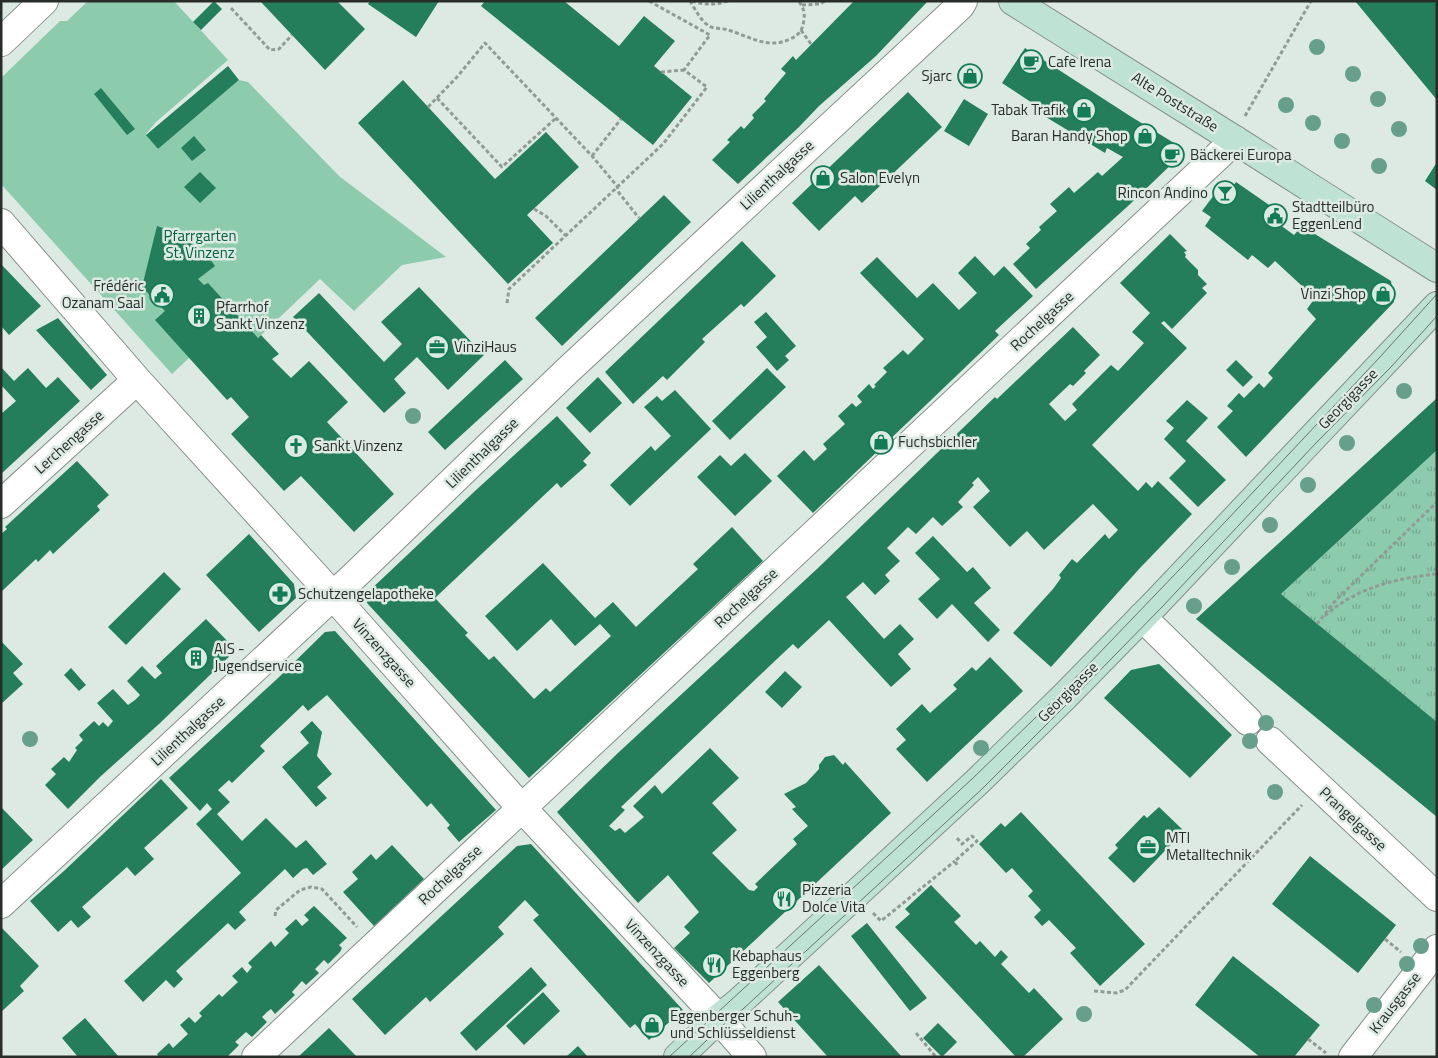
<svg xmlns="http://www.w3.org/2000/svg" width="1438" height="1058" viewBox="0 0 1438 1058" font-family="'Titillium Web',sans-serif">
<style>
.grass{fill:url(#grass-tufts)}
.garden{fill:#8dcbad}
.building{fill:#247e5b}
.lines{fill:none;stroke-linecap:round;stroke-linejoin:round}
.minor-casing{stroke:#848f89;stroke-width:30}
.secondary-casing{stroke:#848f89;stroke-width:30}
.path{stroke:#919b96;stroke-width:3;stroke-dasharray:4 2.5;stroke-linecap:butt}
.minor{stroke:#fff;stroke-width:28}
.secondary{stroke:#bee3d5;stroke-width:28}
.tram{stroke:#6a726e;stroke-width:1}
.tree{fill:#669f8b}
.labels{text-anchor:middle;stroke-width:5;stroke-linejoin:round;paint-order:stroke}
.poi-label{font-size:15px;fill:#282d2a;stroke:#ddeae3;text-anchor:start}
.street-label{font-size:15px;fill:#282d2a;stroke:#ddeae3}
.park-label{font-size:15px;fill:#046243;stroke:#ddeae3}
</style>
<defs>
<pattern id="grass-tufts" width="24" height="20" patternUnits="userSpaceOnUse" patternTransform="scale(1.25)"><rect width="24" height="20" fill="#8dcbad"/><path d="M3 7l-1-3M5 7V3M7 7l1-3M15 17l-1-3M17 17v-4M19 17l1-3" fill="none" stroke="#73a58d"/></pattern>
</defs>
<rect width="100%" height="100%" fill="#ddeae3"/>
<path class="grass" d="M1437 450V722L1281 594Z"/>
<path class="garden" d="M88 1H174L228 60 156 122 146 134 158 149 239 80 248 82 339 176 446 257 402 265 354 311 320 279 258 338 189 358 172 374 1 184V78L60 21H67Z"/>
<path class="building" d="M214 1 222 9 201 30 193 22Z
M260 1H337L365 29 325 70Z
M370 1H439L416 37 368 4Z
M485 1H564L619 46 644 16 675 41 654 66 692 97 653 145 481 6Z
M854 1H928L876 56 819 106 799 127 738 184 712 160 730 142 727 140 741 126 744 129 754 118 752 115 766 101 764 99 786 73 781 69 793 56 796 60Z
M1355 1H1437V100Z
M1025 48 1130 116 1179 146 1178 158 1128 206 1036 289 1013 264 1030 248 1026 244 1041 230 1039 227 1057 211 1050 204 1069 187 1074 193 1098 172 1102 176 1123 157 1107 148 1105 153 1041 114 1043 110 1002 83Z
M228 66 239 80 158 149 146 135Z
M403 80 495 179 546 132 579 167 527 215 553 243 508 284 358 123Z
M101 88 135 129 127 135 94 94Z
M908 92 942 127 862 203 855 196 819 231 792 203Z
M964 99 988 114 969 146 944 131Z
M194 136 206 150 192 161 181 148Z
M1437 162V190L1425 181Z
M200 172 216 188 200 203 184 187Z
M1236 182 1282 214 1276 222 1294 235 1302 226 1391 281 1394 302 1246 457 1217 427 1233 411 1227 406 1239 393 1244 398 1259 383 1264 388 1273 378 1268 373 1316 319 1307 309 1315 298 1275 261 1268 268 1252 255 1248 260 1205 226 1211 217 1202 211 1223 183 1231 189Z
M664 195 691 222 562 346 535 318Z
M157 226 172 231 191 243 207 255 215 266 198 279 204 285 208 283 258 338 261 335 279 354 272 359 291 378 309 361 348 402 327 422 394 494 354 532 301 476 284 491 231 434 249 417 231 397 227 400 155 320 165 311 142 287Z
M1170 234 1187 251 1184 252 1186 255 1185 257 1198 270V275L1207 284 1202 288 1207 293 1172 329 1164 321 1161 323 1187 348 1092 445 1138 491 1146 482 1152 488 1158 481 1192 514 1140 568 1051 667 1013 633 1053 589 1061 578 1059 575 1072 559 1077 563 1105 534 1109 539 1118 530 1093 504 1044 550 1027 531 1010 547 973 507 990 491 978 477 972 483 974 485 958 502 963 507 942 526 933 517 916 534 908 527 887 548 900 561 885 575 890 581 875 595 863 582 846 597 884 639 900 624 914 639 898 654 911 669 891 687 829 620 798 649 793 644 778 658 621 807 625 810 609 826 615 831 620 828 625 833 644 817 633 806 655 785 662 794 710 748 739 778 712 803 737 830 712 853 749 890 754 891 758 887 755 884 797 844 793 839 808 826 792 809 796 807 784 794 806 783 819 769V765L825 757 834 755 843 765 845 762 891 813 709 983 674 948 690 933 684 927 699 912 668 875 638 903 557 812 619 752 818 568 995 397 997 399 1073 327 1100 355 1084 371 1086 373 1073 386 1070 384 1049 404 1065 421 1077 410 1072 404 1111 365 1118 371 1144 343 1132 332 1150 313 1120 283Z
M742 241 776 276 744 307 741 304 702 339 705 342 667 380 663 376 633 404 605 372Z
M975 256 994 276 1004 266 1033 296 995 331 999 335 813 513 777 476 804 450 814 461 827 449 823 444 845 424 838 416 852 403 856 407 862 402 857 396 869 384 873 389 876 386 874 385 887 372 883 368 903 350 908 355 924 339 860 273 877 257 917 298 933 283 959 310 977 293 958 273Z
M1 264 41 306 9 335 1 326Z
M419 287 484 355 448 390 417 357 394 379 406 393 384 413 293 317 319 293 384 362 402 344 381 322Z
M766 312 796 346 785 356 789 360 777 371 756 347 767 337 754 322Z
M58 318 107 375 91 390 36 330Z
M505 360 523 379 445 450 428 432Z
M1236 360 1253 377 1243 387 1226 370Z
M1 367 14 381 28 368 46 388 58 377 80 401 1 474V414L16 401 1 385Z
M767 368 786 387 730 440 712 421Z
M598 377 622 403 590 433 566 408Z
M675 390 711 429 630 506 610 485 651 446 655 451 671 436 644 407 657 396 662 401Z
M1437 398V450L1281 594 1437 722V817L1196 619Z
M1187 400 1208 418 1186 441 1226 480 1198 507 1169 478 1186 461 1164 439 1174 428 1166 421Z
M557 416 591 453 583 461 587 465 561 488 557 483 435 598 468 633 465 635 489 660 494 656 534 699 546 688 550 692 611 636 600 624 575 646 551 619 517 651 485 616 543 563 595 618 613 602 636 627 698 569 693 564 732 527 763 561 529 778 367 603V593L475 491Z
M745 453 772 481 735 516 697 477 720 455 731 466Z
M77 461 109 495 97 506 100 510 53 554 50 550 38 562 36 559 1 592V534L7 529 5 527Z
M249 534 294 584 296 598 259 632 206 575Z
M933 536 967 572 973 567 991 588 974 603 1000 630 988 642 952 604 937 619 918 599 940 579 915 553Z
M164 572 181 589 126 645 108 627Z
M206 619 236 650 159 724 101 776 68 809 45 785 56 774 51 769 64 757 69 762 77 750 75 748 83 740 79 735 94 721 99 726 103 722 108 727 113 721 97 703 113 689 128 705 135 700 140 695 127 681 142 666 155 679 162 673 156 666Z
M335 631 496 810 459 842 447 828 450 825 431 803 427 807 327 695 308 711 303 705 260 746 265 751 232 783 229 780 218 790 230 802 217 814 242 841 266 818 296 848 306 840 327 864 313 875 307 868 303 869 293 878 285 869 239 912 246 920 235 930 228 923 176 971 183 979 174 988 166 980 143 1002 124 981 241 873 196 824 212 809 207 803 200 811 169 778 277 679 325 632Z
M1 641 23 664 13 673 23 684 1 704Z
M990 657 1023 691 927 782 896 749 906 740 896 729 922 704 930 713 957 689 953 685 972 667 976 671Z
M1159 664 1232 735 1190 778 1104 698 1131 670Z
M71 668 86 685 79 691 64 675Z
M785 671 802 687 782 708 765 692Z
M312 721 322 732 317 756 332 774 317 787 327 798 316 807 282 767 309 743 300 732Z
M161 779 188 808 144 848 154 859 135 876 127 867 82 907 91 917 78 928 71 920 58 932 30 901 65 870Z
M1 807 33 840 1 870Z
M1159 807 1184 831 1134 883 1108 858 1118 848 1115 845 1144 815 1147 818Z
M1021 812 1145 944 1100 986 1070 953 1076 948 1049 920 1042 926 1034 917 1041 910 1028 896 1033 891 1012 868 1006 873 979 844 1001 823 1005 827Z
M531 844 683 1010 649 1040 635 1024 630 1028 533 920 539 915 525 900 498 927 504 934 430 1002 426 997 385 1035 352 999 517 846Z
M392 845 424 879 374 926 343 892 358 879 352 872 371 854 376 860Z
M1310 856 1396 925 1358 973 1272 904Z
M931 885 961 916 954 922 976 945 980 941 995 957 1001 950 1008 957 1001 964 1029 993 1034 988 1063 1019 1023 1057H1016L895 927 910 914 905 909Z
M314 906 347 938 339 945 342 948 340 952 328 964 324 960 315 969 319 973 306 985 302 981 292 992 295 995 275 1014 271 1009 267 1012 262 1017 267 1022 252 1037 246 1032 235 1042 239 1045 227 1057H159L157 1054 169 1043 173 1048 188 1034 180 1025 189 1017 195 1023 202 1016 199 1013 219 994 222 997 238 982 232 976 242 967 247 973 252 967 248 963 271 941 275 947 289 933 285 929 296 919 302 926 309 920 304 915Z
M867 923 927 998 910 1011 851 936Z
M1 927 39 966 20 986 24 991 1 1012Z
M1233 956 1320 1025 1294 1057H1260L1195 1005Z
M819 965 902 1057H828L778 1002Z
M531 967 547 985 476 1051 460 1033Z
M543 992 560 1011 524 1045 506 1026Z
M85 1018 119 1057H78L62 1038Z
M938 1023 957 1042 942 1057 923 1038Z
M329 1028 357 1057H298Z
M578 1046 588 1057H566Z"/>
<g class="lines">
<g class="minor-casing">
<path id="minor" d="M1 42 44 1
M1 223 137 380 318 579 509 794 709 1008 752 1057
M1 504 137 380
M1142 617 1248 721
M1270 741 1437 897
M1 904 351 579 567 371 960 6 963 1
M256 1057 1235 140
M1353 1057 1437 949"/>
</g>
<g class="secondary-casing">
<path id="secondary" d="M1013 1 1235 140 1437 268
M678 1057 718 1019 738 1003 977 782 1064 697 1157 602 1437 306"/>
</g>
<path class="path" d="M690 1C695 9 701 21 709 26 714 29 722 28 728 30 749 36 768 50 790 39 800 35 803 29 804 19 805 12 803 6 798 1
M692 1C705 5 715 5 728 1
M802 5 820 4 825 1
M231 8 270 50 279 49 292 35
M801 30 811 44
M661 72 684 70
M437 98 502 167 556 118
M428 107 457 77 485 43 592 156 617 186 619 193 639 218
M1245 116 1311 1
M592 156 621 119
M534 209 546 216 565 235
M507 303 509 289 663 144 707 87 684 70 710 35 649 1
M1325 616C1355 588 1397 578 1437 574
M1317 624 1336 600 1437 502
M957 838 962 844 972 836 977 841 955 861 957 865
M873 913 881 921 955 861
M275 916 276 910 300 890 311 887 322 889 357 927
M1385 939 1401 952
M1094 991 1116 993 1125 990 1302 805
M916 1033 936 1057
M1308 1039 1326 1053"/>
<use href="#minor" class="minor"/>
<use href="#secondary" class="secondary"/>
<path class="tram" d="M669 1057 972 779 1061 693 1226 521 1380 357 1437 294
M689 1057 723 1025 743 1009 982 789 1069 702 1162 607 1315 444 1391 367 1437 316"/>
</g>
<g class="tree">
<circle cx="1317" cy="47" r="8"/>
<circle cx="1353" cy="74" r="8"/>
<circle cx="1378" cy="99" r="8"/>
<circle cx="1286" cy="105" r="8"/>
<circle cx="1313" cy="123" r="8"/>
<circle cx="1399" cy="129" r="8"/>
<circle cx="1342" cy="141" r="8"/>
<circle cx="1379" cy="166" r="8"/>
<circle cx="1404" cy="391" r="8"/>
<circle cx="413" cy="416" r="8"/>
<circle cx="1347" cy="443" r="8"/>
<circle cx="1308" cy="485" r="8"/>
<circle cx="1270" cy="525" r="8"/>
<circle cx="1232" cy="567" r="8"/>
<circle cx="1194" cy="606" r="8"/>
<circle cx="1266" cy="723" r="8"/>
<circle cx="30" cy="739" r="8"/>
<circle cx="1250" cy="741" r="8"/>
<circle cx="981" cy="748" r="8"/>
<circle cx="1275" cy="792" r="8"/>
<circle cx="1421" cy="946" r="8"/>
<circle cx="1407" cy="964" r="8"/>
<circle cx="1374" cy="1005" r="8"/>
<circle cx="1084" cy="1014" r="8"/>
</g>
<defs>
<g id="cafe-ring" transform="scale(1.25)"><circle r="9.5" fill="#ddeae3" stroke="#127c57" stroke-width="1.5"/><path d="M-5.5-4.5H6V0H3Q3 3.5 0 3.5H-2.5Q-5.5 3.5-5.5 0ZM3-3.2v2h1.7v-2ZM-6 4.5H4V6H-6Z" fill="#127c57"/></g>
<g id="shop-ring" transform="scale(1.25)"><circle r="9.5" fill="#ddeae3" stroke="#127c57" stroke-width="1.5"/><path d="M-5-2.5h2.3a2.7 3.5 0 0 1 5.4 0H5L5.5 6h-11ZM-1.5-2.5h3a1.5 2.3 0 0 0-3 0Z" fill="#127c57"/></g>
<g id="bar-ring" transform="scale(1.25)"><circle r="9.5" fill="#ddeae3" stroke="#127c57" stroke-width="1.5"/><path d="M-6-5H6L.8 .8V4.5H3.5V6h-7V4.5H-.8V.8Z" fill="#127c57"/></g>
<g id="civic-ring" transform="scale(1.25)"><circle r="9.5" fill="#ddeae3" stroke="#127c57" stroke-width="1.5"/><path d="M-.6-6.5H3V-4.5H.6V-3L4-1V1h2V6H-6V1h2V-1L-.6-3ZM-1.2 2.5V6h2.4V2.5Z" fill="#127c57"/></g>
<g id="building-ring" transform="scale(1.25)"><circle r="9.5" fill="#ddeae3" stroke="#127c57" stroke-width="1.5"/><path d="M-4-6H4V6H1V3H-1V6H-4ZM-2.5-4.3h1.7v1.8h-1.7ZM.8-4.3h1.7v1.8H.8ZM-2.5-1h1.7V.8h-1.7ZM.8-1h1.7V.8H.8Z" fill="#127c57"/></g>
<g id="office-ring" transform="scale(1.25)"><circle r="9.5" fill="#ddeae3" stroke="#127c57" stroke-width="1.5"/><path d="M-6-3h4V-5.5h4V-3h4V5H-6ZM-1-4.5V-3h2v-1.5ZM-6 0V1H6V0Z" fill="#127c57"/></g>
<g id="church-ring" transform="scale(1.25)"><circle r="9.5" fill="#ddeae3" stroke="#127c57" stroke-width="1.5"/><path d="M-1.2-6h2.4v3.5h3.3v2.4h-3.3V6h-2.4V-.1h-3.3v-2.4h3.3Z" fill="#127c57"/></g>
<g id="pharmacy-ring" transform="scale(1.25)"><circle r="9.5" fill="#ddeae3" stroke="#127c57" stroke-width="1.5"/><path d="M-2-6h4v4h4v4h-4v4h-4v-4h-4v-4h4Z" fill="#127c57"/></g>
<g id="restaurant-ring" transform="scale(1.25)"><circle r="9.5" fill="#ddeae3" stroke="#127c57" stroke-width="1.5"/><path d="M-5-6h1v4h1v-4h1v4h1v-4h1v5L-1.5 .5V6h-2V.5L-5-1ZM5-6V6H3V1.5H1.5Q1.5-4 5-6Z" fill="#127c57"/></g>
</defs>
<g fill-rule="evenodd">
<use href="#cafe-ring" x="1031" y="62"/>
<use href="#shop-ring" x="970" y="76"/>
<use href="#shop-ring" x="1084" y="110"/>
<use href="#shop-ring" x="1145" y="136"/>
<use href="#cafe-ring" x="1172" y="155"/>
<use href="#shop-ring" x="823" y="178"/>
<use href="#bar-ring" x="1225" y="193"/>
<use href="#civic-ring" x="1275" y="216"/>
<use href="#shop-ring" x="1383" y="294"/>
<use href="#civic-ring" x="162" y="295"/>
<use href="#building-ring" x="199" y="316"/>
<use href="#office-ring" x="437" y="347"/>
<use href="#shop-ring" x="881" y="442"/>
<use href="#church-ring" x="296" y="446"/>
<use href="#pharmacy-ring" x="280" y="594"/>
<use href="#building-ring" x="196" y="658"/>
<use href="#office-ring" x="1148" y="847"/>
<use href="#restaurant-ring" x="784" y="899"/>
<use href="#restaurant-ring" x="714" y="965"/>
<use href="#shop-ring" x="652" y="1025"/>
</g>
<g class="labels">
<g class="poi-label">
<text x="1048" y="67">Cafe Irena</text>
<text x="952" y="81" text-anchor="end">Sjarc</text>
<text x="1066" y="115" text-anchor="end">Tabak Trafik</text>
<text x="1128" y="141" text-anchor="end">Baran Handy Shop</text>
<text x="1190" y="160">Bäckerei Europa</text>
<text x="840" y="183">Salon Evelyn</text>
<text x="1208" y="198" text-anchor="end">Rincon Andino</text>
<text x="1292" y="212">Stadtteilbüro<tspan x="1292" dy="17">EggenLend</tspan></text>
<text x="144" y="291" text-anchor="end">Frédéric<tspan x="144" dy="17">Ozanam Saal</tspan></text>
<text x="1366" y="299" text-anchor="end">Vinzi Shop</text>
<text x="216" y="312">Pfarrhof<tspan x="216" dy="17">Sankt Vinzenz</tspan></text>
<text x="454" y="352">VinziHaus</text>
<text x="898" y="447">Fuchsbichler</text>
<text x="314" y="451">Sankt Vinzenz</text>
<text x="298" y="599">Schutzengelapotheke</text>
<text x="214" y="654">AIS -<tspan x="214" dy="17">Jugendservice</tspan></text>
<text x="1166" y="843">MTI<tspan x="1166" dy="17">Metalltechnik</tspan></text>
<text x="802" y="895">Pizzeria<tspan x="802" dy="17">Dolce Vita</tspan></text>
<text x="732" y="961">Kebaphaus<tspan x="732" dy="17">Eggenberg</tspan></text>
<text x="670" y="1021">Eggenberger Schuh-<tspan x="670" dy="17">und Schlüsseldienst</tspan></text>
</g>
<g class="street-label">
<text transform="translate(1175 102) rotate(32)" y="5">Alte Poststraße</text>
<text transform="translate(777 175) rotate(-43)" y="5">Lilienthalgasse</text>
<text transform="translate(1042 321) rotate(-43)" y="5">Rochelgasse</text>
<text transform="translate(1348 399) rotate(-46)" y="5">Georgigasse</text>
<text transform="translate(69 442) rotate(-42)" y="5">Lerchengasse</text>
<text transform="translate(482 453) rotate(-44)" y="5">Lilienthalgasse</text>
<text transform="translate(746 598) rotate(-43)" y="5">Rochelgasse</text>
<text transform="translate(384 653) rotate(48)" y="5">Vinzenzgasse</text>
<text transform="translate(1068 692) rotate(-45)" y="5">Georgigasse</text>
<text transform="translate(188 731) rotate(-43)" y="5">Lilienthalgasse</text>
<text transform="translate(1353 819) rotate(43)" y="5">Prangelgasse</text>
<text transform="translate(450 875) rotate(-43)" y="5">Rochelgasse</text>
<text transform="translate(657 953) rotate(47)" y="5">Vinzenzgasse</text>
<text transform="translate(1395 1003) rotate(-52)" y="5">Krausgasse</text>
</g>
<g class="park-label">
<text x="200" y="241">Pfarrgarten<tspan x="200" dy="17">St. Vinzenz</tspan></text>
</g>
</g>
<rect width="1438" height="1058" fill="none" stroke="#282d2a" stroke-width="5"/>
</svg>
